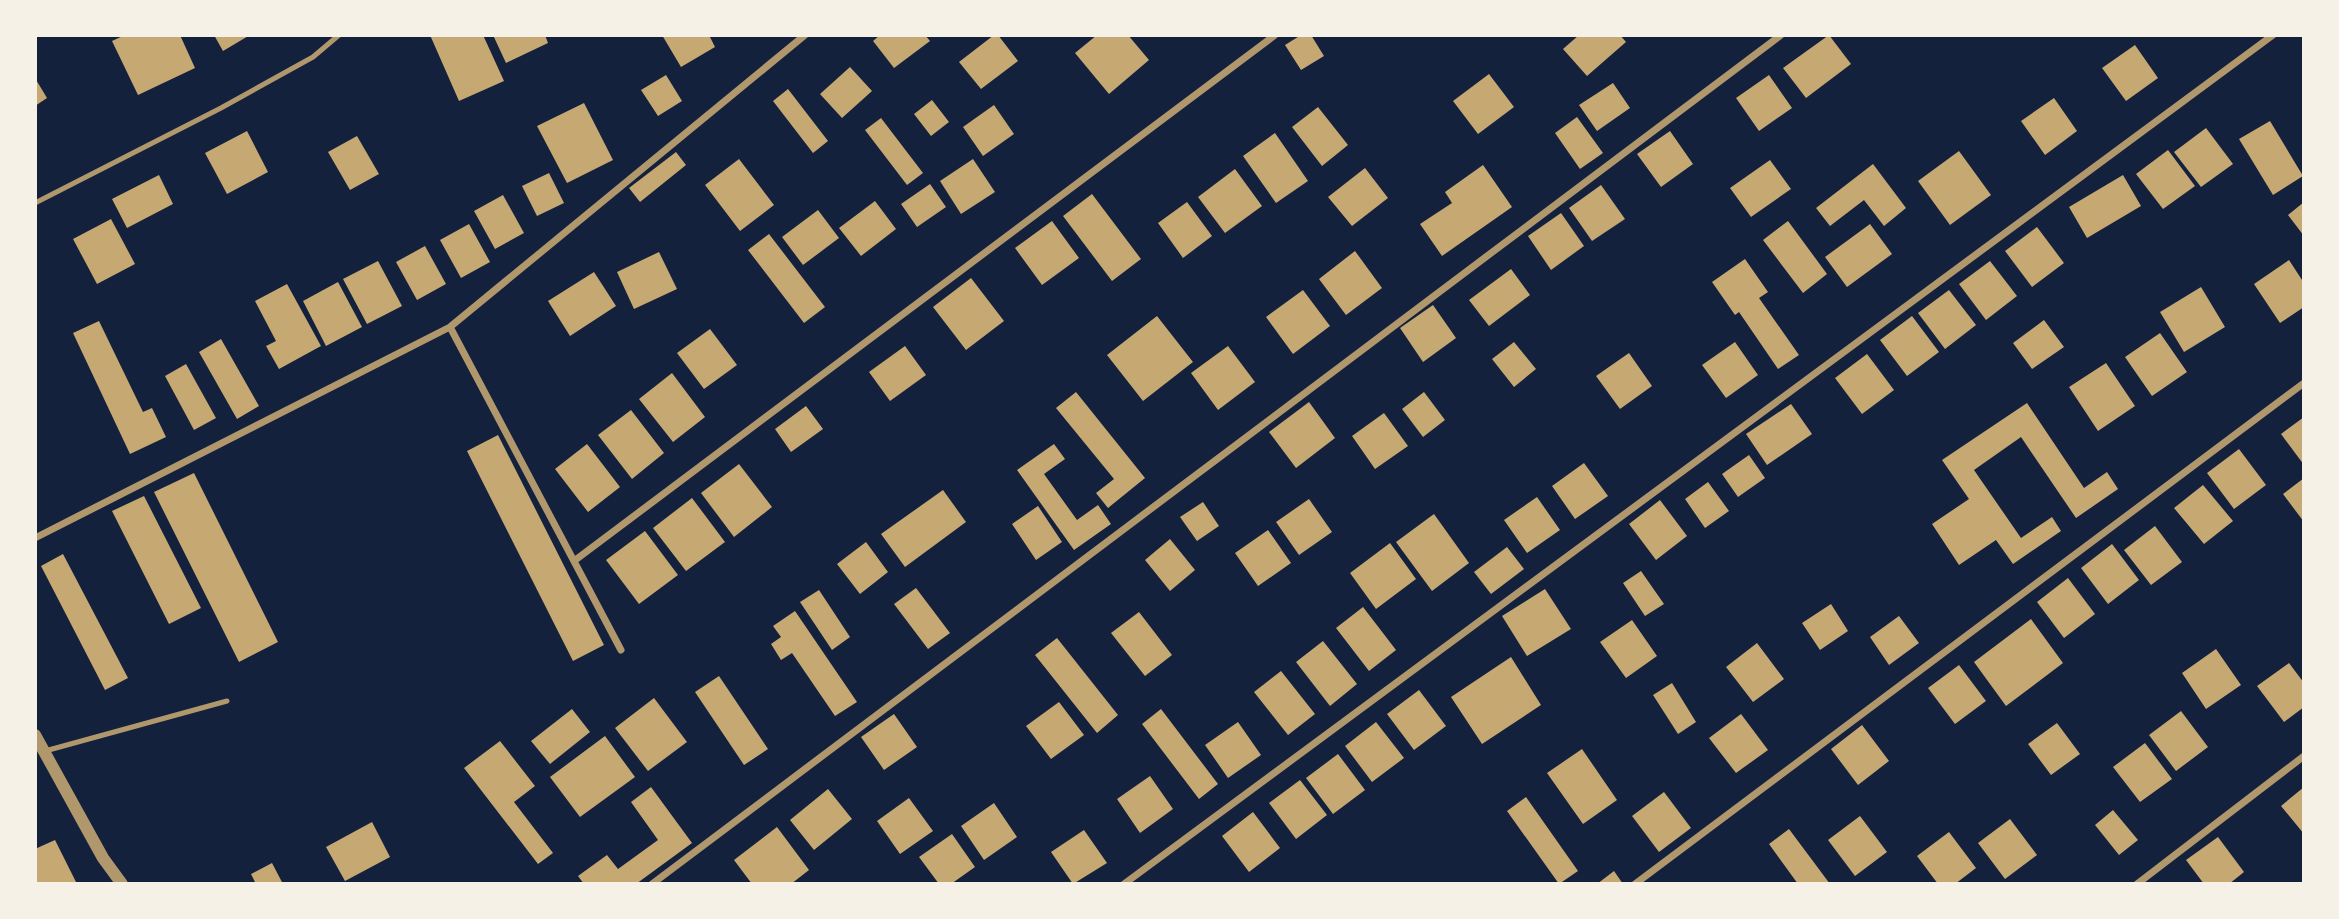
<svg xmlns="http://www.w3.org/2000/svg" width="2339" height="919" viewBox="0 0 2339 919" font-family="Inter,sans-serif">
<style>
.building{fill:#c6a872}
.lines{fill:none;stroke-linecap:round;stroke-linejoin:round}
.service{stroke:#b1986c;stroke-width:5}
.minor{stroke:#b1986c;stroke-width:7}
.tertiary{stroke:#b1986c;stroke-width:12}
</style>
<rect width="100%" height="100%" fill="#14213d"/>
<path class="building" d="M125 35H180L195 68 138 95 112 41Z
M214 35H250L223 51Z
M430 35H483L504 81 459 101Z
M493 35H545L548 43 506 63Z
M662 35H709L715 47 681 67Z
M880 35H925L930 41 894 68 873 41Z
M994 35H998L1018 61 981 89 959 62Z
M1097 35H1128L1149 60 1109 94 1075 53Z
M1301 35H1311L1324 56 1301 70 1285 45Z
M1579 35H1620L1626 42 1587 76 1563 49Z
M1829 35 1851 64 1806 98 1783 68Z
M2135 45 2158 78 2126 101 2102 68Z
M850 67 872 91 842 118 820 94Z
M1489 74 1514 107 1478 134 1453 101Z
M666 75 682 101 658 116 641 90Z
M1769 75 1792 108 1759 131 1736 98Z
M35 78 47 98 35 106Z
M1613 83 1630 108 1597 131 1579 105Z
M788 89 828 141 813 153 773 101Z
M2054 98 2077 131 2045 155 2021 121Z
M932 100 949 122 931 136 914 114Z
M584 103 613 160 567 183 537 126Z
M994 105 1014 134 983 156 963 127Z
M1318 107 1348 145 1322 166 1292 127Z
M1577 117 1603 153 1580 169 1555 133Z
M881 118 923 173 907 185 865 130Z
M2270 121 2303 176 2273 195 2239 139Z
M2206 128 2233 164 2201 187 2174 152Z
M247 131 268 172 227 194 205 153Z
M1670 131 1693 164 1661 187 1637 154Z
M1275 133 1308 181 1276 203 1243 156Z
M357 136 379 174 350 190 328 152Z
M2168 150 2195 186 2163 209 2136 174Z
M1959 151 1991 195 1950 225 1918 181Z
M676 152 686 165 640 202 629 188Z
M739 159 774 205 740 231 705 185Z
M973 159 995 192 961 214 940 181Z
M1770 160 1791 189 1751 217 1730 188Z
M1873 164 1906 208 1884 226 1864 200 1830 226 1816 208Z
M1483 165 1512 207 1442 256 1420 224 1452 203 1445 192Z
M1365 168 1388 198 1352 226 1328 197Z
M1235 169 1262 206 1225 233 1198 197Z
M549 173 564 203 537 216 522 186Z
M159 175 173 204 127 228 112 199Z
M2123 175 2141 206 2087 238 2069 207Z
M930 184 946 207 917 227 901 204Z
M1601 185 1625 219 1592 241 1569 208Z
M1092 194 1141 259 1112 281 1063 216Z
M503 195 524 233 495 249 474 211Z
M875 201 896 229 861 256 839 228Z
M1187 202 1212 236 1183 258 1158 223Z
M2304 202V236L2288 215Z
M818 210 839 238 803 265 782 237Z
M1561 213 1584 246 1551 270 1528 236Z
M111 219 135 264 97 284 73 239Z
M1052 221 1079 258 1042 285 1015 248Z
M1788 221 1827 274 1803 293 1763 240Z
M469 224 490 262 461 278 440 240Z
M1870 224 1892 254 1847 287 1825 257Z
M2037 227 2064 263 2032 287 2005 251Z
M769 234 825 307 804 323 748 250Z
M425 246 446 284 417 300 396 262Z
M1355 251 1382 288 1346 315 1319 279Z
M659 252 677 289 634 309 617 272Z
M1745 259 1768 292 1759 298 1799 355 1778 369 1739 312 1735 315 1712 282Z
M2289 260 2304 283V307L2280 323 2254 284Z
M378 261 402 306 367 324 343 279Z
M1990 261 2017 296 1986 320 1959 284Z
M1511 269 1530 295 1489 326 1469 300Z
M594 272 616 306 570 336 548 301Z
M971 278 1004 321 966 350 933 307Z
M338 282 362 327 326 346 303 301Z
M287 284 321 346 279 369 266 346 276 341 255 301Z
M2201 287 2225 327 2184 352 2160 312Z
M1303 290 1330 326 1293 354 1266 317Z
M1949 290 1976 325 1945 349 1918 313Z
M1433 305 1456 338 1423 362 1400 328Z
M1157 316 1193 362 1143 401 1107 355Z
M1912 316 1939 352 1907 376 1880 340Z
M2044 320 2064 347 2032 369 2013 343Z
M99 321 143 412 152 408 166 437 130 454 73 333Z
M710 329 737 365 704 389 677 353Z
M2160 333 2187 372 2152 396 2125 357Z
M221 339 259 406 237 419 199 352Z
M1514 342 1536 369 1514 387 1492 359Z
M1735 342 1758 375 1726 398 1702 365Z
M905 346 926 375 890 401 869 372Z
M1228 346 1255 382 1218 410 1191 373Z
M1629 353 1652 386 1620 409 1596 376Z
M1867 354 1894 390 1862 414 1835 378Z
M2106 363 2135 406 2098 431 2069 387Z
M186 364 216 418 194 430 165 376Z
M672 373 705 417 673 442 639 399Z
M1076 392 1145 478 1108 508 1096 493 1114 479 1056 408Z
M1424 392 1445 420 1423 437 1402 409Z
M1309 402 1335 438 1296 468 1269 432Z
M2027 403 2084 488 2107 472 2118 489 2076 518 2021 437 1974 470 2021 538 2052 517 2061 531 2013 564 1996 540 1959 565 1932 524 1969 499 1942 460Z
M1791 404 1812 434 1767 465 1746 434Z
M806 406 823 429 791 452 775 429Z
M631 410 664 453 632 479 598 435Z
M1384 413 1408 446 1375 469 1352 436Z
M2304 417V465L2281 434Z
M498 435 604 645 573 661 467 451Z
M587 444 620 487 588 512 555 469Z
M1054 444 1065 459 1044 474 1077 520 1098 505 1111 524 1074 550 1017 470Z
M2239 449 2266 485 2234 509 2207 473Z
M1749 455 1765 478 1738 497 1722 474Z
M1584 463 1608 496 1575 519 1552 486Z
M739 464 772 507 734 537 701 493Z
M194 473 278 642 239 662 154 492Z
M2304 478V522L2283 494Z
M1708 482 1729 511 1705 528 1685 499Z
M2203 485 2233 521 2204 544 2174 508Z
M943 490 966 522 905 567 881 534Z
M144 496 201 608 169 624 112 511Z
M1537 497 1560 530 1527 553 1504 520Z
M692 498 725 542 686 571 653 528Z
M1309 499 1332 532 1299 555 1276 522Z
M1660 500 1687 536 1656 560 1629 524Z
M1203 502 1219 526 1197 541 1180 517Z
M1038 506 1062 542 1036 560 1012 524Z
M1434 514 1469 563 1432 591 1396 542Z
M2155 526 2182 562 2151 585 2124 550Z
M1268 530 1291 563 1258 586 1235 553Z
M645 531 678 575 639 604 606 560Z
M1170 539 1195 570 1170 591 1145 560Z
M866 542 888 572 860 594 837 564Z
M1390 543 1416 579 1376 609 1350 573Z
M2112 544 2139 580 2108 604 2081 568Z
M1507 547 1524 569 1491 594 1474 572Z
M63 554 128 678 105 690 41 566Z
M1641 571 1664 604 1645 616 1623 583Z
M2068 578 2095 614 2064 638 2037 602Z
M916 588 950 633 928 649 894 604Z
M1545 589 1571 629 1527 656 1502 616Z
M819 590 850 637 832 650 800 602Z
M1831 604 1848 631 1820 650 1802 623Z
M1363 607 1396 650 1369 671 1336 628Z
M795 611 857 702 835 716 792 653 781 660 771 644 781 637 773 626Z
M1139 612 1172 655 1145 676 1111 633Z
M1899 616 1919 643 1889 665 1870 637Z
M2031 619 2063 663 2006 706 1974 662Z
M1632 620 1657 656 1626 678 1600 642Z
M1057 638 1118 715 1097 733 1035 655Z
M1323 641 1357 684 1330 706 1296 662Z
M1757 643 1784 679 1753 702 1726 667Z
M2216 649 2241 685 2206 709 2182 673Z
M1511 657 1541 705 1482 744 1451 697Z
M2289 663 2304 683V707L2284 722 2257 686Z
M1959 665 1986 701 1955 724 1928 688Z
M1281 671 1315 714 1288 735 1254 692Z
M719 676 768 749 744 765 695 692Z
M1672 683 1696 722 1678 734 1653 695Z
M1419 690 1446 726 1414 750 1387 714Z
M654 698 687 742 648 771 615 728Z
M1059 702 1084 735 1051 759 1026 726Z
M572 709 590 732 550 764 531 741Z
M1161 709 1218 784 1199 799 1142 724Z
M2181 711 2208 747 2176 771 2149 735Z
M894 714 917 747 884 770 861 737Z
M1741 714 1768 750 1736 773 1709 738Z
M1238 722 1261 755 1228 778 1205 745Z
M1376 722 1404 758 1372 782 1345 746Z
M2057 723 2080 754 2051 775 2028 744Z
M1862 725 1889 761 1858 785 1831 749Z
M605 736 635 777 580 817 550 777Z
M500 741 535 786 514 802 553 853 538 864 464 768Z
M2145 743 2172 779 2140 802 2113 767Z
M1582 749 1617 800 1583 824 1547 773Z
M1338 754 1365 790 1333 814 1306 778Z
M1150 776 1173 809 1140 833 1117 799Z
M1300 780 1327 815 1296 839 1269 803Z
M651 787 692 843 636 884H584L578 876 607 855 618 869 658 840 631 802Z
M2304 787V834L2281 806Z
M828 789 852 819 814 850 790 820Z
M1664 792 1691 828 1659 852 1632 816Z
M1526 797 1578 871 1559 884 1507 811Z
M909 798 933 831 900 854 877 821Z
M994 803 1017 837 984 860 961 826Z
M2113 810 2138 840 2119 855 2095 825Z
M1253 812 1280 848 1249 872 1222 836Z
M1860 816 1887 852 1855 876 1828 840Z
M2010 819 2037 855 2005 879 1978 843Z
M372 822 390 857 345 881 326 847Z
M777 827 809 870 791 884H752L734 860Z
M1789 829 1830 884H1798L1769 844Z
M1084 830 1107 863 1073 884 1051 852Z
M1949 832 1976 868 1955 884H1938L1917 856Z
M952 834 975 867 951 884H939L919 857Z
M2218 837 2244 872 2229 884H2204L2186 860Z
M55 840 77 884H35V849Z
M272 863 283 884H256L251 874Z
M1614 871 1623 884H1597Z"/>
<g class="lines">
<path class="service" d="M35 203 221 108 313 57 339 35
M45 751 227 701"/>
<path class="minor" d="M450 327 621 650
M35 538 450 327 805 35
M574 561 1275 35
M652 884 1781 35
M1124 884 2273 35
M1635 884 2304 383
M2137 884 2304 756"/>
<path class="tertiary" d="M35 735 103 858 122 884"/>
</g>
<rect width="2339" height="919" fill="none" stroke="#f6f1e7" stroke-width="74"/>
</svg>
